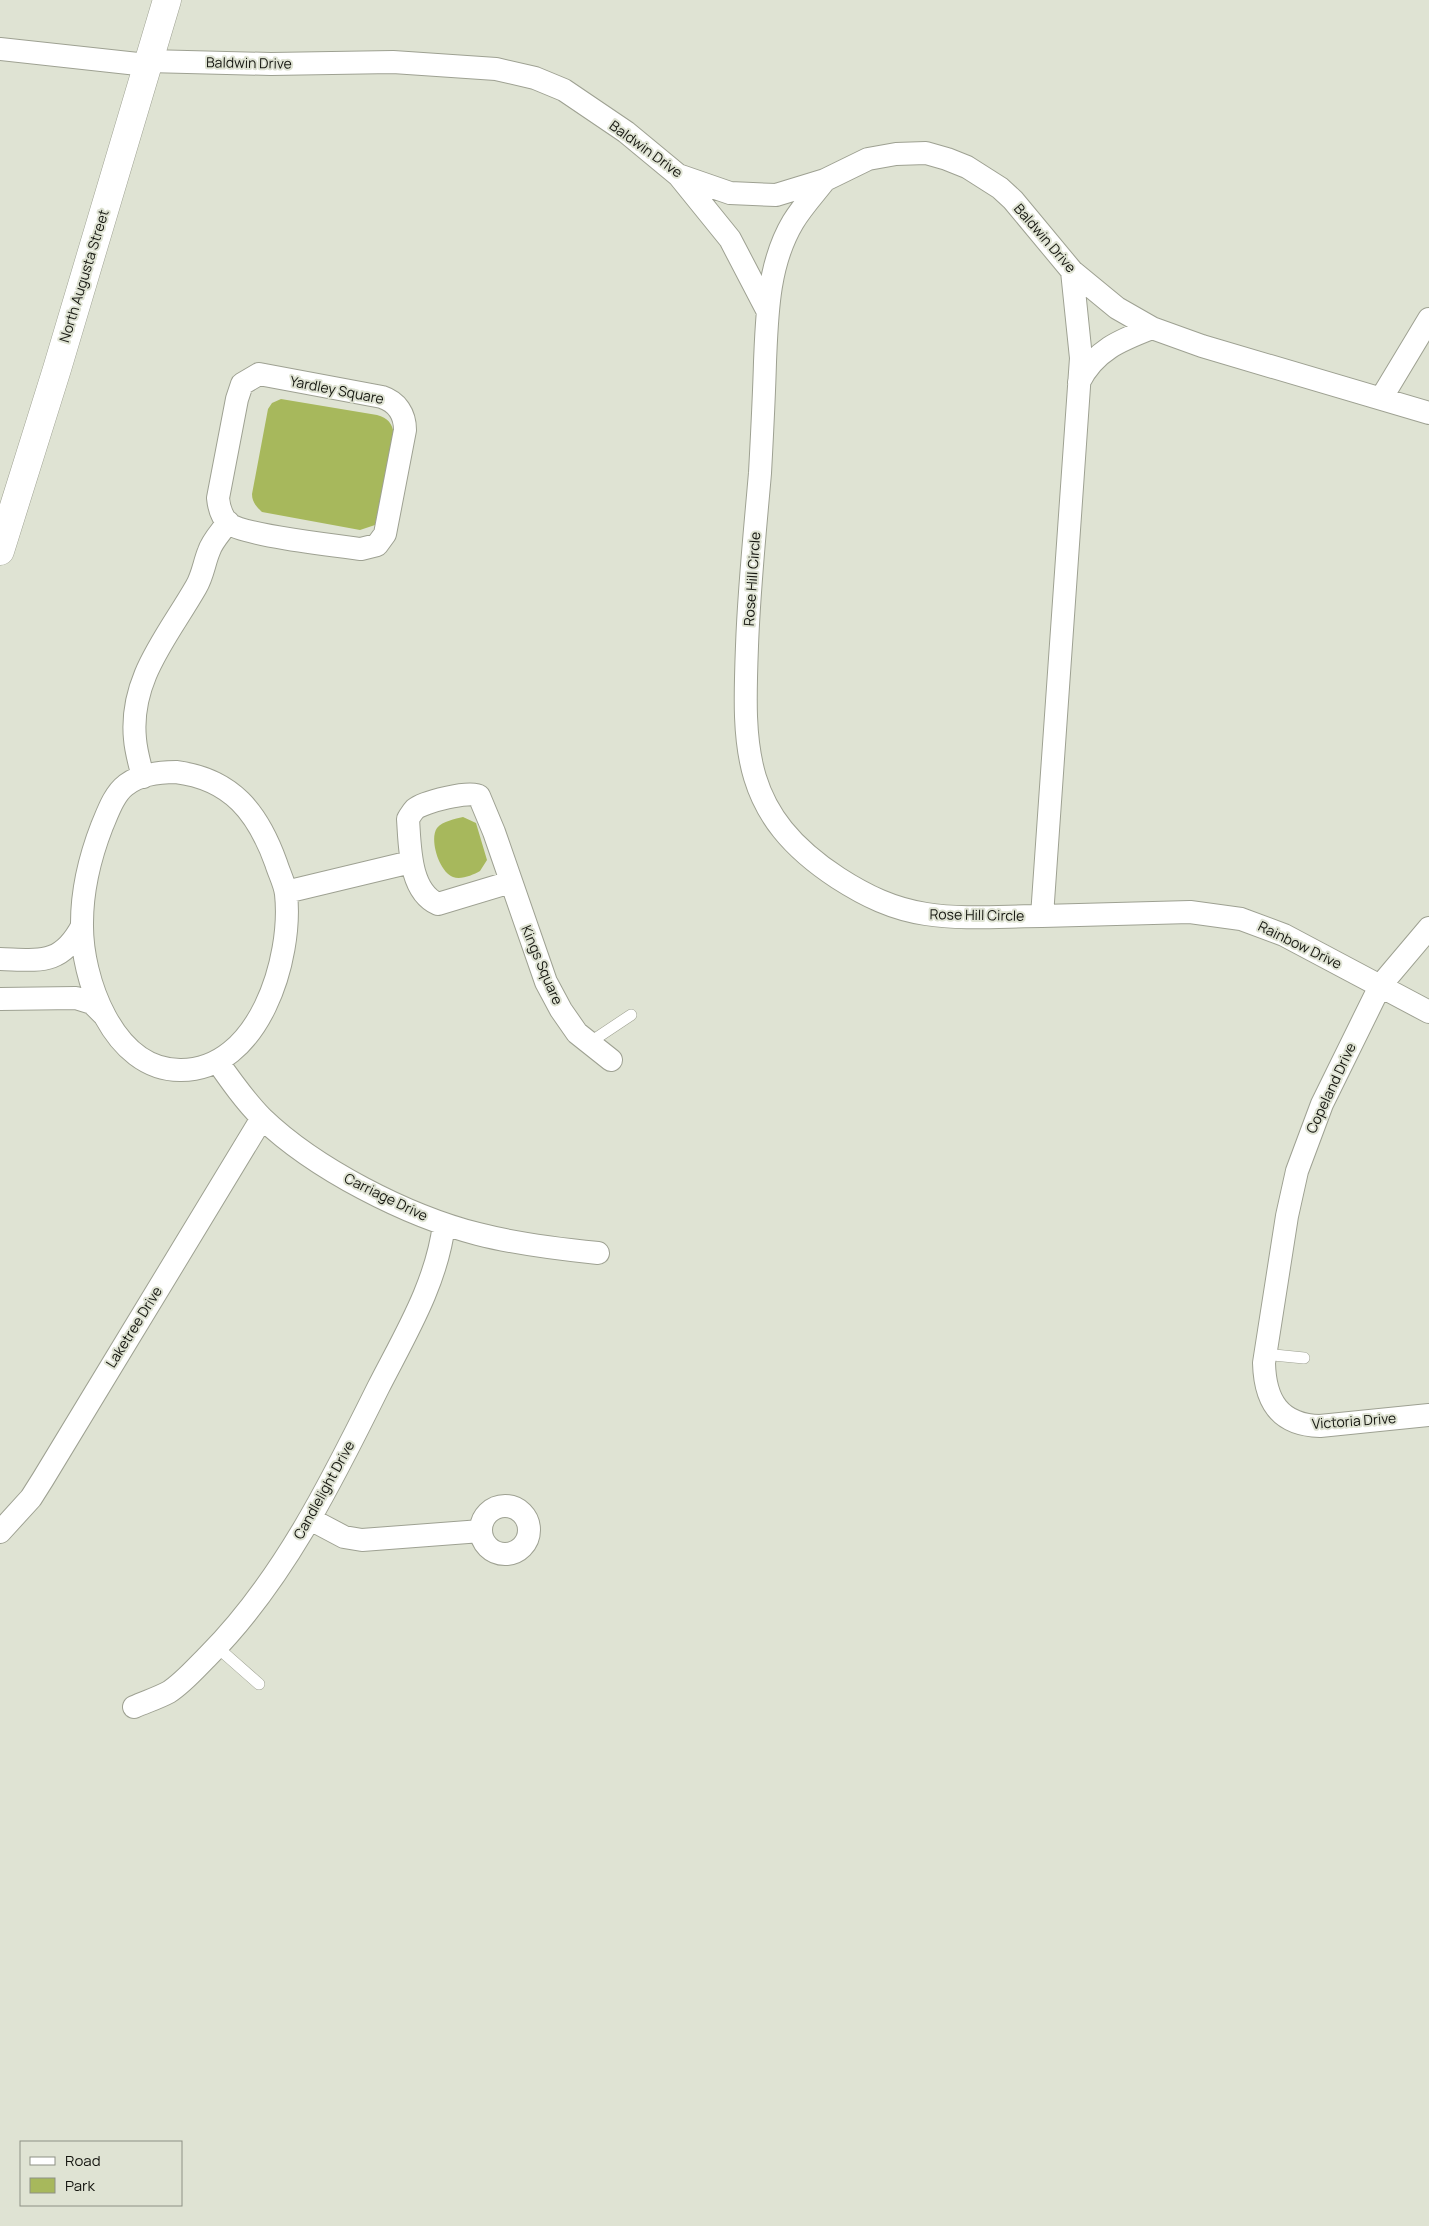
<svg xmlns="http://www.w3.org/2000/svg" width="1429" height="2226" viewBox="0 0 1429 2226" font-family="Manrope,sans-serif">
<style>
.green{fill:#a7b85c}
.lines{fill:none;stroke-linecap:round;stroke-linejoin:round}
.lane-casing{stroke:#9ea192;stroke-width:12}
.street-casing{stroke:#9ea192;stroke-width:24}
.secondary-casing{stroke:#9ea192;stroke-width:29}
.lane{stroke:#fff;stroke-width:11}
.street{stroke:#fff;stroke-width:22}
.secondary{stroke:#fff;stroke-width:28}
.labels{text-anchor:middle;stroke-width:4;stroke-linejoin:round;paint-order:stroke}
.street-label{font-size:14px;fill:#151610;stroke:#dfe3d3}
</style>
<rect width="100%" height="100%" fill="#dfe3d3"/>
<path class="green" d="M281 399 377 415C388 418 392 423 394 434L375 525 360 530 262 512C256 506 252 502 252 494L268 409 272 403Z
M463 817 476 823 487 860 480 871C473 875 461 880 453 877 439 872 429 839 437 828 443 821 455 819 463 817Z"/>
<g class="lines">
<g class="lane-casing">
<path id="lane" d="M589 1043 631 1015
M1264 1354 1304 1358
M217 1647 259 1684"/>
</g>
<g class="street-casing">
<path id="street" d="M0 49 147 65
M148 61 271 64 393 62 496 69 535 78 564 90 626 132 678 175 730 193 776 195 825 180 868 159 896 154 926 153 947 159 967 167 1000 188 1013 200 1072 271 1117 308 1152 328 1202 346 1429 413
M679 176 730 239 767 310
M825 180C815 193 802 207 793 222 768 264 767 314 765 362 764 399 762 436 760 473 755 531 749 588 747 646 743 750 742 815 838 878 866 896 893 909 926 914 963 920 1004 916 1042 916L1081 358 1072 271
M259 374 382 397C397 402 405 414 405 430L385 534 377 545 361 549C337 546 242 535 228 523 221 516 219 508 218 498L237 399 242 384Z
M1079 382C1095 350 1121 340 1152 328
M1382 397 1429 319
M176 772C232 779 258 813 276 863 279 873 285 884 286 894 293 958 259 1071 180 1070 113 1070 81 978 82 923 82 890 90 857 102 826 108 812 114 794 126 785 140 774 159 772 176 772Z
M143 777C140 765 136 752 135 739 129 679 168 636 196 587 203 575 204 563 209 551 212 541 222 531 228 522
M511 882 438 904C409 891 410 846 408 819 410 816 412 812 415 809 423 802 471 790 479 796L494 832 546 982 561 1010 577 1033 611 1060
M286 892 411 862
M1042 916 1190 912 1241 919 1284 935 1429 1012
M1429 928 1380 986 1322 1104 1297 1171 1287 1216 1264 1363C1265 1400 1279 1425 1320 1426L1429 1415
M0 959C39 960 61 966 82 926
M0 999 76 998 92 1003 103 1014
M217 1061C231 1081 245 1101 262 1118 315 1169 407 1216 478 1234 517 1244 558 1249 598 1253
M481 1530a24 24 0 1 1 48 0a24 24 0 1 1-48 0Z
M310 1519 344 1537 362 1540 481 1531
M0 1532 31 1498 43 1479 262 1118
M134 1707C145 1702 158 1698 169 1692 183 1683 196 1668 208 1656 282 1582 332 1481 378 1388 405 1335 437 1283 444 1224"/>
</g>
<g class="secondary-casing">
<path id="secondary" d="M0 551 57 369 167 0"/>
</g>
<use href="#lane" class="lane"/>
<use href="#street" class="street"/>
<use href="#secondary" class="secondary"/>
</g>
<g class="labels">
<g class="street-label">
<text transform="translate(249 63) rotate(1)" y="5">Baldwin Drive</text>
<text transform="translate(646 149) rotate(36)" y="5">Baldwin Drive</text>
<text transform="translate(1045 238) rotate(49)" y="5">Baldwin Drive</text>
<text transform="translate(84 276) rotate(-73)" y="5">North Augusta Street</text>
<text transform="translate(337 390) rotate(11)" y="5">Yardley Square</text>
<text transform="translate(752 579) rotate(-86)" y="5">Rose Hill Circle</text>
<text transform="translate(977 915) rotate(1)" y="5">Rose Hill Circle</text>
<text transform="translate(1300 945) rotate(26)" y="5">Rainbow Drive</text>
<text transform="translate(542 965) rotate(67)" y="5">Kings Square</text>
<text transform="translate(1331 1088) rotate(-65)" y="5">Copeland Drive</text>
<text transform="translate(386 1197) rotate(26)" y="5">Carriage Drive</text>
<text transform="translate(134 1327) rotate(-58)" y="5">Laketree Drive</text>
<text transform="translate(1354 1421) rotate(-4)" y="5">Victoria Drive</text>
<text transform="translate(324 1490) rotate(-61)" y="5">Candlelight Drive</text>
</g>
</g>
<rect x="20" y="2141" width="162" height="65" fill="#dfe3d3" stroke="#8e9185"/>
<rect x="30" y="2157" width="25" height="8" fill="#ffffff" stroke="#8e9185"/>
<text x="65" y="2166" font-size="15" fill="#151610">Road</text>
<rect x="30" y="2178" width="25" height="15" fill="#a7b85c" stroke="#8e9185"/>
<text x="65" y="2191" font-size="15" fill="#151610">Park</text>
</svg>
